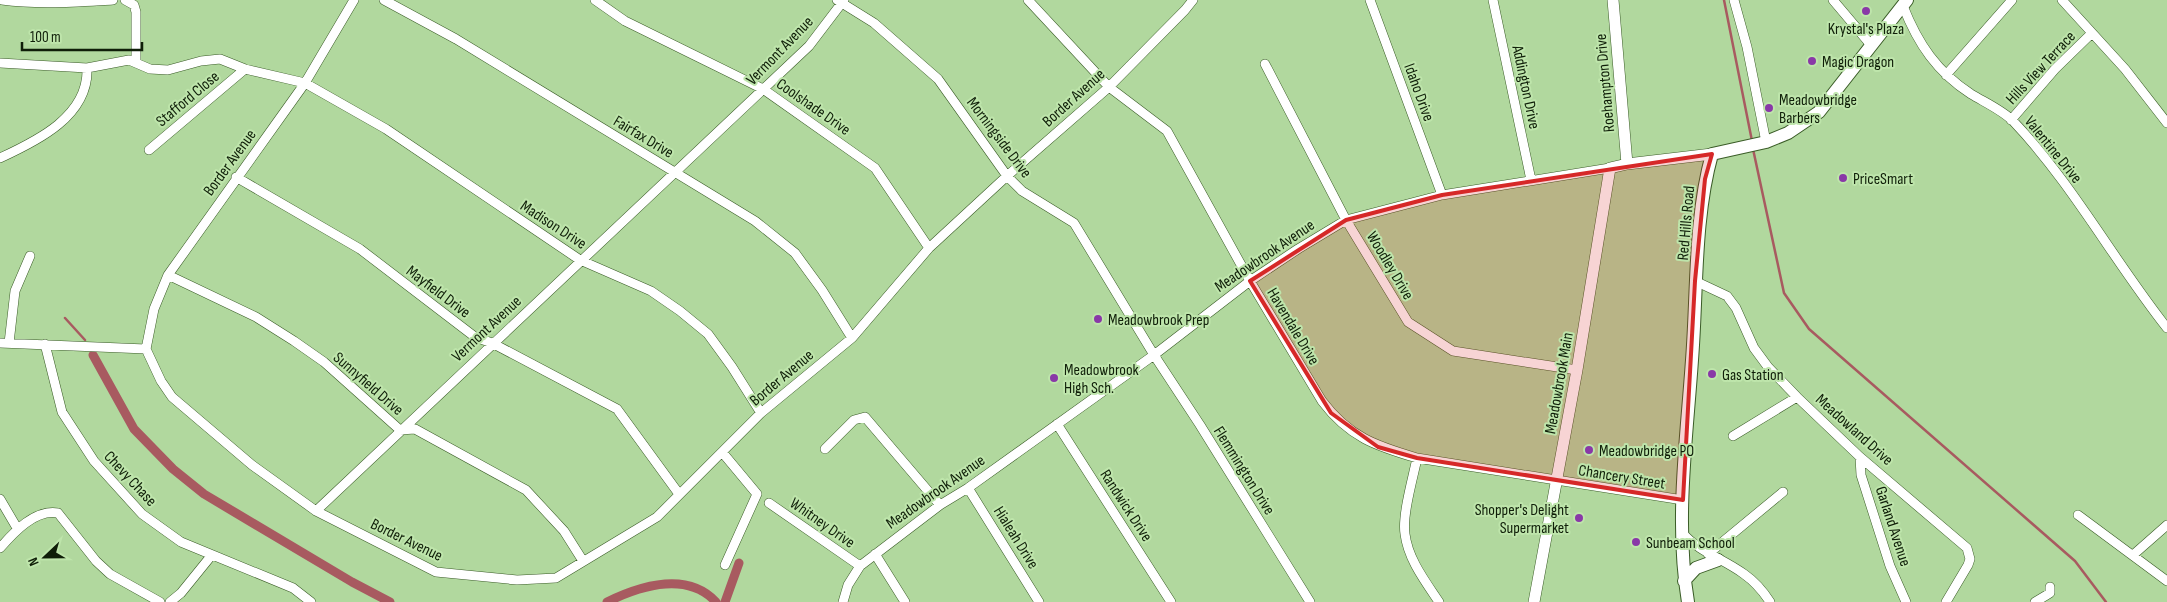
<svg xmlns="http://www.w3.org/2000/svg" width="2167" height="602" viewBox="0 0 2167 602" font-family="'Sofia Sans Condensed',sans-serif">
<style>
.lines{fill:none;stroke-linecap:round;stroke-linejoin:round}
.stream{stroke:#a85a60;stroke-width:2.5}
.canal{stroke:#a85a60;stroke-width:9}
.minor-casing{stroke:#3a5c27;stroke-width:10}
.tertiary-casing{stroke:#3a5c27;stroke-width:12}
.secondary-casing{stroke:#3a5c27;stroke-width:14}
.minor{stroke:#fff;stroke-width:9}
.tertiary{stroke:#fff;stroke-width:11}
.secondary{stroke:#fff;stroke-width:12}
.marked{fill:#d62828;fill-opacity:0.2;stroke:#d62828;stroke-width:4;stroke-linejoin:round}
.poi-dot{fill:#8938a7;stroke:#bee5ab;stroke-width:2}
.labels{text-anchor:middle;stroke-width:4;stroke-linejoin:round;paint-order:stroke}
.poi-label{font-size:16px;fill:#0f1e08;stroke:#bee5ab;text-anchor:start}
.street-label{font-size:16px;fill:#0f1e08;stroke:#bee5ab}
</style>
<rect width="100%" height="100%" fill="#b1d89e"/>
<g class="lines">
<path class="stream" d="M1724 0 1752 141
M1753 149 1784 293 1809 329 2075 561 2106 602
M65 318 85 340"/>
<path class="canal" d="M93 355 134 429 173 469 204 494 352 582 390 602
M607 602C640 586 687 571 716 602
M725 602 739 563"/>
<g class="minor-casing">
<path id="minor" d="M2 0C39 5 76 2 113 0
M125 0 134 5 136 12V62
M384 0 456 39 755 221 795 253 822 290 852 338
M595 0 625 21 763 89 875 168 929 248
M837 0 874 23 938 79 1007 176 1022 191 1074 223 1154 355 1200 425 1310 602
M1028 0 1109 87 1167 131 1250 281 1322 401C1349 437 1376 446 1417 458L1683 500
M1370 0 1442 195
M1493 0 1531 180
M1734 0 1747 47 1766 142
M1833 0 1871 45
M2062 0 2125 69 2167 123
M1903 6C1918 44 1937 72 1971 94 1984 102 2002 110 2013 121 2072 183 2114 261 2167 328
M0 63 87 68 129 60 150 69 168 70 201 61 220 59 245 69 305 83 386 129 580 260 651 291 680 311 708 334 732 367 761 413
M1265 64 1346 220 1408 322 1453 351 1577 370
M1946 75 2012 0
M2011 120 2055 69 2092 33
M149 150 245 69
M0 158C37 141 89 116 87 68
M236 177 360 249 475 337 492 343 617 409 679 494
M168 275 256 317 294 341 324 362 400 430 415 429 526 490 564 531 583 561
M1695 281 1727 296 1736 308 1754 348 1768 367 1797 397 1860 457 1967 548 1970 559 1968 565 1946 602
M0 343 146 349
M9 343 15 291 30 256
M45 344 62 412 94 461 142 514 181 542 293 588 311 602
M146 349 161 381 172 397 252 465 316 511 436 572 517 580 556 578 657 517 761 413 852 338 929 248 1007 176 1109 87 1185 10 1193 0
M146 349 154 309 168 275 305 83 354 0
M1057 424 1171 602
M1733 436 1797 397
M825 449 854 420 865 417 940 505
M722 452 757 494 725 565
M1860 457 1861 475 1890 566 1906 602
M1417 458C1413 478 1402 515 1405 534 1408 559 1425 581 1439 602
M968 488 1039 602
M0 499 17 528
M769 503 860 566
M316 511 809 46 844 0
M2078 515 2167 581
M1682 533C1701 553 1722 558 1744 574 1754 581 1763 591 1770 602
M0 548C14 532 35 509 58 513L96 561 110 574 160 602
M875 554 905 602
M1708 554 1783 492
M2133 555 2167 525
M170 602 181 593 211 556
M843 602 848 585 860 566 940 505 968 488 1154 355 1250 281 1298 249 1346 220 1442 195 1610 168
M2035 602 2050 593V587"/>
</g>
<g class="tertiary-casing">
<path id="tertiary" d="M1613 0 1627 164
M1534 602 1577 370 1610 168 1627 164 1712 154"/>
</g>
<g class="secondary-casing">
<path id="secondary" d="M1684 581 1696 568 1718 560
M1688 602C1674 518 1688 430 1693 345 1697 282 1695 215 1712 154L1766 142 1788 133 1819 112 1907 0"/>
</g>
<use href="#minor" class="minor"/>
<use href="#tertiary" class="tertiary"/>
<use href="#secondary" class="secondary"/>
</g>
<path class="marked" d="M1712 154 1705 179 1695 281 1683 500 1417 458 1378 447 1331 413 1250 281 1346 220 1442 195Z"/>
<g class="poi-dot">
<circle cx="1866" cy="11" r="5"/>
<circle cx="1812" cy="61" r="5"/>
<circle cx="1769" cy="108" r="5"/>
<circle cx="1843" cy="178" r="5"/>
<circle cx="1098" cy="319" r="5"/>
<circle cx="1712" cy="374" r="5"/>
<circle cx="1054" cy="378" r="5"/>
<circle cx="1589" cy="450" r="5"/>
<circle cx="1579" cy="518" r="5"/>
<circle cx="1636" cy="542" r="5"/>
</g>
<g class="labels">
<g class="poi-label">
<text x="1866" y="34" text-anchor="middle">Krystal's Plaza</text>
<text x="1822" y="67">Magic Dragon</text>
<text x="1779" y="105">Meadowbridge<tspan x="1779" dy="18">Barbers</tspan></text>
<text x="1853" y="184">PriceSmart</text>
<text x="1108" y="325">Meadowbrook Prep</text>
<text x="1064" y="375">Meadowbrook<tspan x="1064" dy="18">High Sch.</tspan></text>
<text x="1722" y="380">Gas Station</text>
<text x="1599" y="456">Meadowbridge PO</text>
<text x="1569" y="515" text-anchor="end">Shopper's Delight<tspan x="1569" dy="18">Supermarket</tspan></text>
<text x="1646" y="548">Sunbeam School</text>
</g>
<g class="street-label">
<text transform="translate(779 50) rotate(-46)" y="6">Vermont Avenue</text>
<text transform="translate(2040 67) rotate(-47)" y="6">Hills View Terrace</text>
<text transform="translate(1604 83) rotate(-95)" y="6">Roehampton Drive</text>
<text transform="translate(1527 87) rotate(78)" y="6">Addington Drive</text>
<text transform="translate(1420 92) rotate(70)" y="6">Idaho Drive</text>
<text transform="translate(1073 97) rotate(-42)" y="6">Border Avenue</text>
<text transform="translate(187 98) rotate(-40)" y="6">Stafford Close</text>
<text transform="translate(814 106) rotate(35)" y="6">Coolshade Drive</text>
<text transform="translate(644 136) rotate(31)" y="6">Fairfax Drive</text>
<text transform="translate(1000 137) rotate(53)" y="6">Morningside Drive</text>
<text transform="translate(2054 149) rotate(51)" y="6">Valentine Drive</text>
<text transform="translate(229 162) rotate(-54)" y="6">Border Avenue</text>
<text transform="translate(1685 223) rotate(-85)" y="6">Red Hills Road</text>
<text transform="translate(554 224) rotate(33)" y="6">Madison Drive</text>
<text transform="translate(1264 255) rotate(-34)" y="6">Meadowbrook Avenue</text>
<text transform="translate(1391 265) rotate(59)" y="6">Woodley Drive</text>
<text transform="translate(439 291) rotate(37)" y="6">Mayfield Drive</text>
<text transform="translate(1294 326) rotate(59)" y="6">Havendale Drive</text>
<text transform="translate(486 328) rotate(-43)" y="6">Vermont Avenue</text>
<text transform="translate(781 377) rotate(-40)" y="6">Border Avenue</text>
<text transform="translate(369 383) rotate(41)" y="6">Sunnyfield Drive</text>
<text transform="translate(1558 383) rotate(-80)" y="6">Meadowbrook Main</text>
<text transform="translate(1855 429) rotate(42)" y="6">Meadowland Drive</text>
<text transform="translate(1245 470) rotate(58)" y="6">Flemmington Drive</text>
<text transform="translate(1622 476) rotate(9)" y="6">Chancery Street</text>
<text transform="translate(131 478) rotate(47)" y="6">Chevy Chase</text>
<text transform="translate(935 491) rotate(-35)" y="6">Meadowbrook Avenue</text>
<text transform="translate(1127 505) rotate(57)" y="6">Randwick Drive</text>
<text transform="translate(823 522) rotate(35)" y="6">Whitney Drive</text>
<text transform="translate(1894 526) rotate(72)" y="6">Garland Avenue</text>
<text transform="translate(1017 537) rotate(58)" y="6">Hialeah Drive</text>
<text transform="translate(407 539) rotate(26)" y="6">Border Avenue</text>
</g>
</g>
<g transform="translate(45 557) rotate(248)" stroke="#bee5ab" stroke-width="4" paint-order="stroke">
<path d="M0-4L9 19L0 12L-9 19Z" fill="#0f1e08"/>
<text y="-8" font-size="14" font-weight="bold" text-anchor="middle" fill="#0f1e08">N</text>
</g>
<path d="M22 42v8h120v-8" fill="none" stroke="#0f1e08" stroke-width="2.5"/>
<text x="30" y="42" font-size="15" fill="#0f1e08" stroke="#bee5ab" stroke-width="4" paint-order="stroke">100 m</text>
</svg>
